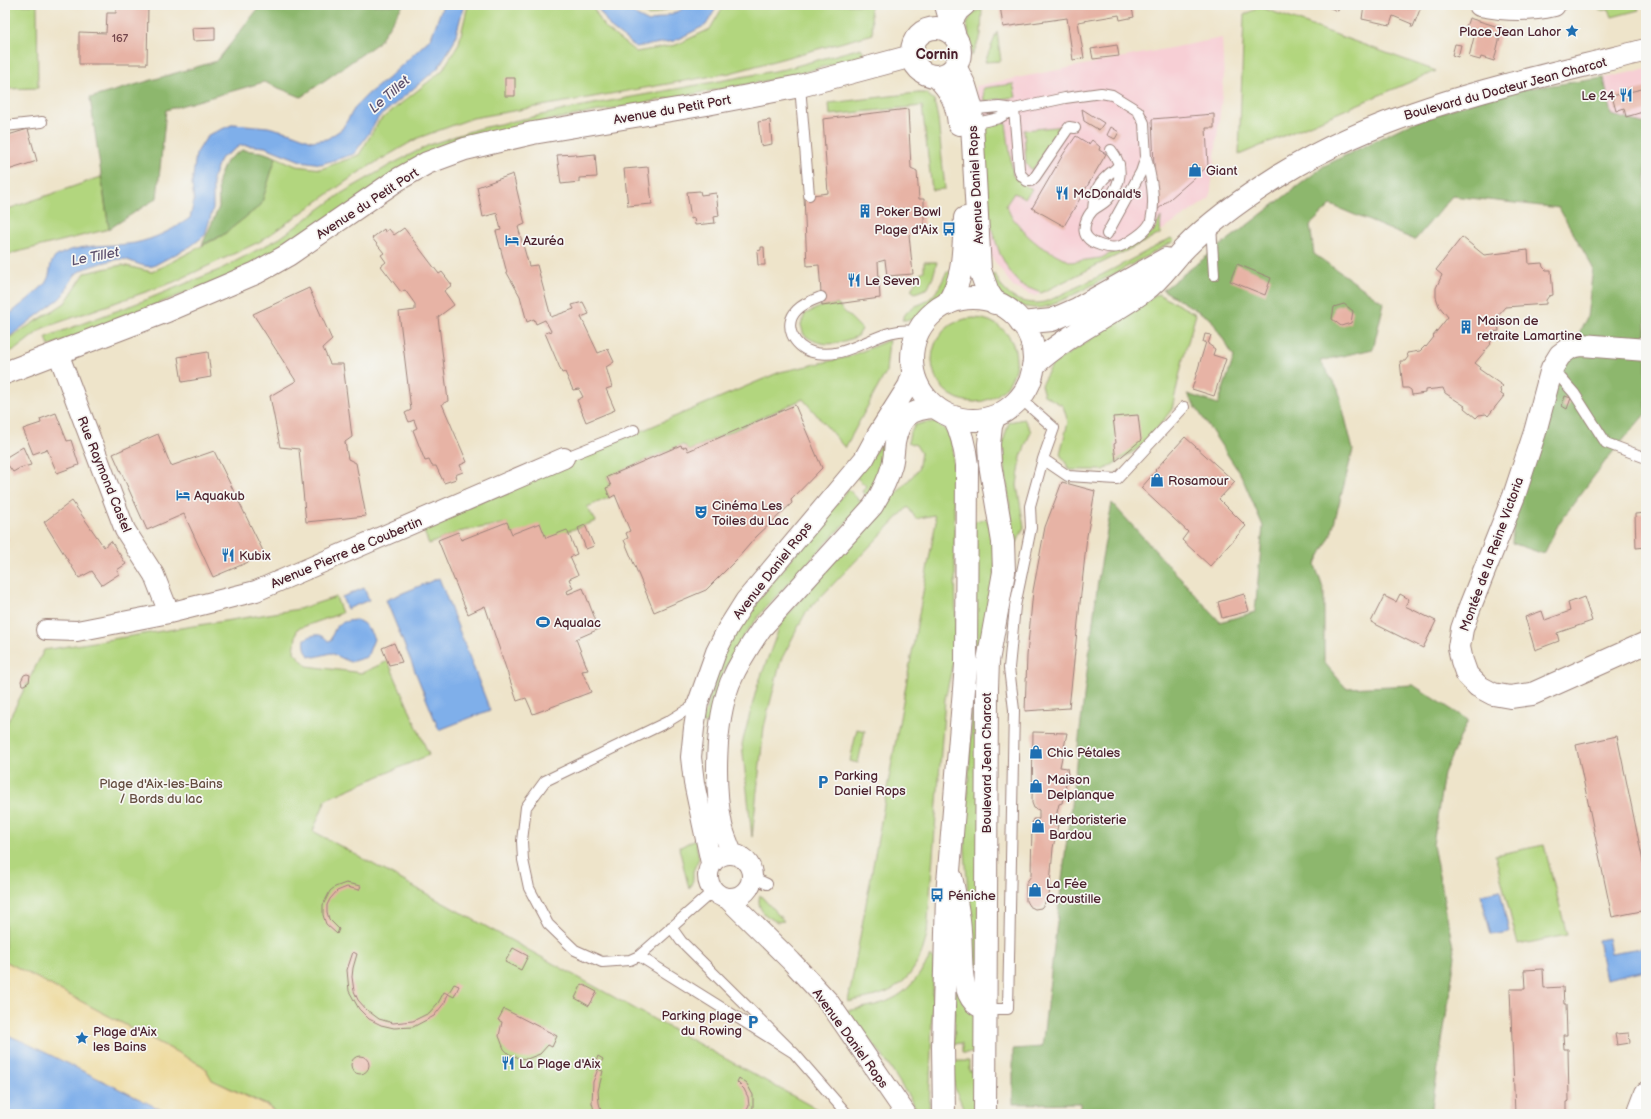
<svg xmlns="http://www.w3.org/2000/svg" width="1651" height="1119" viewBox="0 0 1651 1119" font-family="'Balsamiq Sans',sans-serif">
<style>
.built{fill:#f7cfd5}
.green{fill:#b2d67e;stroke:#7e7a54}
.forest{fill:#8db76d;stroke:#6c6b4c}
.sand{fill:#eeda9e;stroke:#9c7c64}
.water{fill:#7fafea;stroke:#64678a}
.building{fill:#e7b3a5}
.lines{fill:none;stroke-linecap:round;stroke-linejoin:round}
.service-casing{stroke:#9c827a;stroke-width:12}
.minor-casing{stroke:#9c827a;stroke-width:22}
.tertiary-casing{stroke:#9c827a;stroke-width:24}
.secondary-casing{stroke:#9c827a;stroke-width:24}
.primary-casing{stroke:#9c827a;stroke-width:24}
.service{stroke:#fff;stroke-width:10}
.minor{stroke:#fff;stroke-width:20}
.tertiary{stroke:#fff;stroke-width:22}
.secondary{stroke:#fff;stroke-width:22}
.primary{stroke:#fff;stroke-width:22}
.labels{text-anchor:middle;stroke-width:3.5;stroke-linejoin:round;paint-order:stroke}
.number-label{font-size:11px;fill:#71444a}
.poi-label{font-size:13px;fill:#4a1f2b;stroke:#f6f6f2;text-anchor:start}
.street-label{font-size:13px;fill:#4a1f2b;stroke:#f6f6f2}
.park-label{font-size:13px;fill:#644d40;stroke:#f6f6f2}
.neighbourhood-label{font-size:14px;font-weight:bold;fill:#4a1f2b;stroke:#f6f6f2}
.water-label{font-size:14px;font-style:italic;fill:#5d516e;stroke:#f6f6f2}
</style>
<rect width="100%" height="100%" fill="#f6f6f2"/>
<filter id="ink" filterUnits="userSpaceOnUse"><feTurbulence type="fractalNoise" baseFrequency=".025" numOctaves="2"/><feDisplacementMap in="SourceGraphic" scale="8" xChannelSelector="R" yChannelSelector="G"/><feConvolveMatrix kernelMatrix="1 2 1 2 8 2 1 2 1" color-interpolation-filters="sRGB"/></filter>
<filter id="wash" filterUnits="userSpaceOnUse"><feTurbulence type="fractalNoise" baseFrequency=".012" numOctaves="4" result="noise"/><feDisplacementMap in="SourceGraphic" scale="16" xChannelSelector="R" yChannelSelector="G"/><feGaussianBlur stdDeviation="0.9" result="paint"/><feColorMatrix in="noise" values="0 0 0 0 0 0 0 0 0 0 0 0 0 0 0 0 0 1.4 0 .05"/><feComposite in="paint" operator="in"/></filter>
<g filter="url(#wash)">
<rect width="100%" height="100%" fill="#eee4ca"/>
<path class="built" d="M1222 38 1224 79 1210 198 1166 228 1035 296 1013 287 988 252 976 86Z
M1646 69V124L1611 116 1604 78Z"/>
<path class="green" d="M5 5H37L38 88 5 89Z
M468 5H592L604 27 636 52 676 45 710 29 724 5H870L873 34 730 73 473 118 418 138 361 171 261 241 174 282 43 328 16 349 5 354 6 340 65 303 85 273 122 265 152 272 223 235 261 205 276 157 296 166 321 169 359 155 379 121 442 71 459 43Z
M635 5H679L649 16Z
M1599 5H1637L1639 10 1612 17 1609 9 1600 11Z
M1260 7 1436 71 1239 155 1244 15Z
M982 9 981 35 972 56 967 24 972 13Z
M997 32 1001 61 985 62Z
M861 48 865 55 787 77 550 120 463 139 286 245 229 276 49 346 46 337 143 301 219 270 280 238 342 193 392 164 429 145 477 129 583 106 785 69Z
M1013 84 1016 97 984 101 983 88Z
M917 93H926L934 100 938 119 945 189 932 190 922 106 830 115 829 103Z
M1006 123 1013 176 1032 190 1025 198 1014 193 1006 205 1011 216 1028 236 1040 246 1071 262 1101 258 1153 232 1161 217 1160 234 1041 293 1021 285 1009 270 1000 254 987 215 981 126Z
M1065 126 1032 170 1026 164 1024 130Z
M101 177 109 229 5 255V210Z
M1171 238 1174 241C1140 260 1107 278 1073 295 1061 300 1049 308 1036 308 1025 308 1010 303 1002 296 997 291 994 283 990 277L995 274C1003 292 1013 302 1034 303 1047 304 1059 295 1071 290 1105 274 1138 256 1171 238Z
M924 262H937L933 277 928 288 915 293 911 290 920 273 924 271Z
M947 271 953 272C949 282 945 292 937 300 931 307 923 312 916 320H902C910 304 916 308 928 300 938 292 942 282 947 271Z
M1158 294 1196 314 1183 359 1172 409 1145 444 1104 470H1070L1060 454 1068 422 1063 406 1044 395 1041 385 1052 365Z
M837 304 862 329 858 336C837 344 824 349 804 335L801 325 805 314 822 306Z
M932 360a42 42 0 1 1 84 0a42 42 0 1 1-84 0Z
M889 340 886 372 845 448 803 399 688 451 686 446 681 445 607 477 611 486 606 489 615 495 587 507 596 521 546 539 511 534 507 523 458 532 429 544 422 527 594 451 780 372 848 357Z
M1024 419 1031 431 1021 457 1017 485 1024 527 1015 547 1002 445 1009 422Z
M927 422 938 423 949 434 953 448 956 623 954 659 945 699 927 934C923 953 915 973 899 985 886 996 865 998 848 1002L936 521 934 515 916 519 908 507 806 612 781 660 764 727 752 837 742 744 757 687 781 623 848 545 918 470 921 453 916 445 908 442 910 434 915 425Z
M882 443 889 446 870 498 862 492 866 486 856 477Z
M848 489 863 504 765 608 743 637 724 670 716 693 710 723H702L727 638Z
M987 519 996 550 978 994 969 980 970 926 965 849 973 694 974 521Z
M336 597 342 613 297 629 294 652 307 666 362 673 388 661 429 755 326 799 313 831 822 1112 821 1114H277L269 1106 212 1080 205 1068 201 1065 5 961V727L44 650 299 609Z
M857 729 865 731 858 763 850 761Z
M695 839 699 858 693 871V880L689 889 679 848Z
M1544 845 1567 935 1518 945 1495 855Z
M760 895 784 921 777 922C765 916 756 909 760 895Z
M931 956 934 960 929 1114H920L880 1052 845 1011C893 1003 906 999 931 956Z
M956 986 968 1011 978 1018 979 1053H962V1043L954 1044Z
M953 1061H969V1071H978V1114H966L954 1086Z"/>
<path class="forest" d="M261 5H403L378 43 301 97 264 82 166 110 157 198 109 229 90 98 217 61Z
M1604 78 1611 115 1646 124V413L1607 459 1559 523 1544 554 1512 543 1516 490 1551 390 1587 317 1593 268 1559 208 1452 196 1415 240 1331 205 1310 225 1314 254 1384 303 1373 349 1320 361 1338 389 1353 450 1331 535 1315 565 1324 591V662L1346 688 1413 685 1468 720 1444 773 1433 845 1455 957 1431 1114H1080V1103L1013 1104V1049L1042 1047 1098 580 1112 503 1220 622 1255 612 1263 526 1241 475 1187 394 1218 404 1234 357 1211 319 1163 290 1324 166 1407 125 1501 92Z
M242 150 262 152 276 157 261 205 223 235 202 245 219 207 218 180 226 161Z"/>
<path class="sand" d="M5 961 201 1065 205 1068 212 1080 269 1107 277 1114H170L5 1034Z"/>
<path class="water" d="M443 5H464L454 42 438 68 378 118 369 133 354 154 321 164 301 161 265 147 241 145 220 159 213 178V209L205 235 191 246 153 266C142 268 134 261 123 259 116 258 81 268 76 274 69 281 67 292 59 299L5 340V318C13 311 42 289 46 282 54 269 45 260 63 253 85 243 112 247 135 243 155 239 174 229 190 218L194 201 192 184 196 154 208 135 234 124 268 127 291 133 312 141 327 139 342 129 356 106 368 94 387 79 431 38Z
M596 5H626L637 16 649 22 679 11 688 5H718L706 25 674 41 636 47 611 28Z
M439 578 490 710 439 730 386 600Z
M364 588 369 600 347 609 342 597Z
M356 620C366 623 370 630 374 639L367 657 350 662 331 653 315 657 309 656C305 650 304 646 305 639 314 634 321 632 328 641H331C334 625 340 621 356 620Z
M1500 890 1509 932 1491 935 1481 894Z
M1608 938 1611 953 1646 947V970L1606 979 1598 940Z
M5 1034 24 1042 170 1114H5Z"/>
<g id="blocks">
<path class="building" d="M116 5H148L147 64H79V32L106 33 107 13H116Z
M1000 5H1131L1134 17 1120 20 1119 15 1078 22 1084 58 1073 60 1067 18 1003 27Z
M1329 5H1339L1338 11 1328 7Z
M1364 5H1424L1423 7H1421L1413 27H1411L1412 24 1393 16 1390 25 1362 19Z
M1469 18 1502 28 1494 61 1481 57 1480 60 1469 57 1475 33 1465 30Z
M215 27V40L193 41 192 28Z
M1455 44 1461 45 1458 57 1452 55Z
M1117 45 1119 56 1093 59 1091 49Z
M505 78H515V96H505Z
M1646 88V111L1626 117 1624 108 1616 111 1612 96Z
M908 109 911 168 917 171 919 199H924V223L909 235 913 274 887 276 885 260 878 262 880 298 822 306 819 265 807 266 804 196 828 193 823 119Z
M1082 109 1104 123 1099 130 1084 121Z
M1214 114V128H1206L1208 166 1156 211 1152 119Z
M770 120 772 144 761 146 758 122Z
M5 126 8 135 28 129 37 161 5 171Z
M1111 127 1119 132 1115 139 1107 135Z
M1076 136 1089 144 1092 140 1100 147 1099 150 1106 154 1064 226 1032 208 1064 153Z
M576 154V156L595 154 597 177 579 178V182L561 184 557 155Z
M648 167 652 204 628 206 624 169Z
M513 174 525 224 518 227 529 266 537 265 551 317 574 309 572 305 583 302 589 314 581 317 598 353 608 349 614 362 606 367 612 387 606 389 615 410 586 422 577 400 583 397 579 389 573 390 565 372 562 373 545 333 551 331 545 320 536 324 534 319 527 322 520 296 507 273 496 231 501 230 497 213 483 217 477 187Z
M700 191 701 195 716 193 719 216 714 217 715 223 695 225 694 218 691 219 687 192Z
M404 228 439 274 442 272 452 285 444 291 454 305 438 317 448 401 442 404 467 462 460 465 463 472 455 475 456 479 444 483 436 466H432L429 460 425 461 413 430 417 428 414 420 409 422 405 413 411 410 399 312 415 310V304L405 290 401 292 381 266 386 262 381 255 384 253 372 238 384 229 385 232 389 229 394 235Z
M1462 237 1484 255 1528 250 1529 264 1542 263 1543 267 1546 270H1551L1553 295 1549 296 1546 300V304L1505 307 1492 322H1498L1499 331 1493 332 1494 339 1490 343 1491 344 1475 363 1480 367 1479 369 1503 386 1500 389 1501 394 1504 396 1488 416 1486 414 1479 415 1476 418 1464 408 1465 406 1445 393 1443 388 1425 390V393L1412 395 1411 390 1408 388H1403L1400 361H1405L1408 357 1407 353 1420 351 1425 346 1426 347 1434 337 1433 336 1448 317 1439 306 1436 297V288L1442 275 1436 270Z
M761 247H764L765 265H758L757 251 761 250Z
M1237 264 1271 278 1265 295 1230 281Z
M309 288 332 340 323 348 330 364H343L352 437 345 442 348 459 356 463 366 516 306 522 299 449 280 447 270 396 296 381 253 314Z
M1344 304 1353 311 1351 323 1341 326 1332 319 1334 307Z
M1205 334 1211 335 1208 344 1215 349 1213 355 1226 359 1214 396 1192 389 1206 342H1203Z
M208 352 211 377 182 382 178 357Z
M1565 396 1571 398 1567 409 1562 406Z
M795 405 822 468 791 500 792 503 756 537 737 559 706 590 654 612 624 540 628 538 626 533 630 531 615 495 610 498 606 488 611 486 607 477 681 445 682 448 686 446 688 451Z
M56 413 67 441 71 440 79 465 57 473 47 449 33 454 23 429 41 423 40 419Z
M1138 415 1141 440 1116 461 1114 444 1116 443 1113 417Z
M158 434 171 466 214 451 265 555 213 577 184 514 147 530 113 454Z
M1185 437 1235 482 1219 499 1246 526 1210 566 1182 540 1188 532 1141 488 1156 471 1155 470Z
M23 447 31 465 20 468 13 472 5 461V458Z
M1062 482 1095 491 1087 536 1069 708 1025 711 1027 656 1033 591 1045 527Z
M72 501 104 547 111 541 126 564 117 570 119 574 102 585 92 571 79 578 44 522Z
M1646 513V547L1636 548 1635 514Z
M507 522 512 534 540 523 546 538 567 530 577 554 570 557 578 575 569 579 573 588 567 591 568 594 583 588 599 629 576 639 588 670 582 671 591 692 533 714 526 698 517 701 485 606 468 614 438 540 458 532 461 540Z
M585 525 594 546 586 549 578 528Z
M5 535 9 540 5 543Z
M1244 594 1249 611 1222 618 1218 602Z
M1400 594 1409 599 1405 606 1436 621 1423 648 1371 622 1384 596 1396 602Z
M1584 597 1592 621 1557 633 1559 641 1535 650 1525 617 1542 611 1545 620 1570 611 1568 603Z
M394 643 402 662 389 665 382 648Z
M27 674 30 675 29 682 24 685H22L21 681 24 675Z
M1033 732 1067 733 1060 767 1067 768 1068 775 1062 803 1059 804 1054 825H1058L1053 848 1049 897 1046 896 1045 903 1041 908 1035 909 1029 906 1026 901V883L1031 876 1032 824 1033 819H1039V810L1034 808 1032 803Z
M1617 736 1646 876V910L1612 917 1576 745Z
M346 883 361 886 359 890 347 887 337 891 330 899 327 905V912L329 919 339 929 337 934 326 924 323 915V905L330 891 335 887Z
M513 948 528 956 521 970 505 962Z
M353 952 357 954 353 968 352 977 354 991 358 1000 367 1010 379 1019 393 1023 413 1021 429 1013 438 1003 444 992 448 994 445 1002 434 1016 413 1027 394 1028 381 1025 369 1019 359 1009 349 991 347 970Z
M1543 969 1544 988 1563 987 1564 1004H1566L1567 1035H1563L1564 1049H1568L1569 1101 1566 1102V1111H1570V1114H1515L1510 989H1525L1524 970Z
M454 984 459 986 454 997 448 994Z
M582 984 597 992 589 1006 575 998Z
M504 1009 557 1036 552 1047 548 1045 540 1054 527 1059 519 1058 509 1054 504 1049 499 1036 502 1022 498 1020Z
M1629 1033 1630 1043 1617 1045 1615 1034Z
M598 1056 603 1059 598 1069 603 1071 598 1091 599 1103 602 1114H595L592 1103 593 1082 598 1069 594 1067Z
M351 1065a9 9 0 1 1 18 0a9 9 0 1 1-18 0Z
M739 1078 747 1084 753 1095V1107L751 1114H745L749 1106 748 1097 744 1089 737 1082Z"/>
</g>
</g>
<g filter="url(#ink)">
<use href="#blocks" fill-opacity="0" stroke="#9c827a" stroke-width="1"/>
<g class="lines">
<g class="service-casing">
<path id="service" d="M800 86 809 195
M971 106 977 109 999 107 1014 109
M1014 109 1019 169 1021 175 1027 181H1031L1035 177 1067 130 1069 127 1075 128
M5 126 42 122
M971 127 977 123 999 118 1014 109 1065 98 1101 93 1112 95 1138 111 1144 123 1146 157 1141 172 1107 234
M1111 150C1124 166 1122 183 1108 199 1104 204 1098 206 1093 210 1087 216 1081 229 1087 237 1092 244 1109 249 1118 247 1127 244 1148 231 1151 221 1156 200 1151 177 1146 157
M1093 210C1094 196 1096 185 1108 175 1112 171 1117 169 1119 164
M1211 225 1214 275
M821 297C813 300 804 303 797 310 782 325 794 347 812 352 850 363 881 322 918 332
M1552 368 1574 393 1606 443 1646 458
M1020 398 1054 428 1043 459 1068 476 1117 479 1184 407
M564 458 634 430
M698 703 667 722 545 781 526 807 522 841 523 860 529 888 548 924 575 950 602 962 630 960 639 956 713 891
M752 877 767 884
M639 956 794 1053 681 941 671 927
M984 1009H1008L1014 710 1009 668 1015 606 1031 528 1030 506 1043 459
M794 1053 847 1114"/>
</g>
<g class="minor-casing">
<path id="minor" d="M58 353 125 530 154 575 169 613
M46 630 77 631 169 613 256 591 564 458
M708 876a22 22 0 1 1 44 0a22 22 0 1 1-44 0Z
M732 854C729 845 724 835 722 825 714 784 715 723 730 683 738 664 750 645 762 628L873 506C881 493 888 480 892 465 894 458 894 450 895 443 900 417 910 409 936 408
M711 863 694 783 691 757 694 728 698 703 716 652 728 628 745 601 864 459 877 435 908 386 913 372
M952 877C956 895 960 913 961 931 963 951 959 988 974 1003 976 1006 981 1007 984 1009
M727 898 791 961 828 1001 906 1114"/>
</g>
<g class="tertiary-casing">
<path id="tertiary" d="M1480 5C1505 10 1529 11 1554 5
M950 23 958 10 964 5
M1646 350 1582 345 1571 347 1560 355 1552 368 1535 432 1514 496 1469 609 1462 629 1459 647 1462 661 1467 675 1478 686 1493 694 1510 697 1532 694 1646 643
M5 373 167 311 256 273 288 255 397 180 427 163 465 149 533 133 707 104 800 86 912 56
M1638 1114 1646 1093"/>
</g>
<g class="secondary-casing">
<path id="secondary" d="M946 5 955 37
M912 52a24 24 0 1 1 48 0a24 24 0 1 1-48 0Z
M955 66 965 86 971 106 980 270 988 292 995 303
M936 76C951 90 957 104 959 124
M947 304C965 278 963 249 965 218"/>
</g>
<g class="primary-casing">
<path id="primary" d="M912 359a61 61 0 1 1 122 0a61 61 0 1 1-122 0Z
M1021 323 1052 320 1077 309 1166 259
M1033 366C1066 335 1108 317 1144 291 1161 279 1171 262 1185 248 1210 222 1250 194 1280 175 1391 106 1522 82 1646 50
M944 1114 943 1047 947 895 966 665 967 465C965 447 962 433 954 417
M985 1114 987 688 988 661 1004 572 1003 542 990 464 989 444 991 426 995 416"/>
</g>
<use href="#service" class="service"/>
<use href="#minor" class="minor"/>
<use href="#tertiary" class="tertiary"/>
<use href="#secondary" class="secondary"/>
<use href="#primary" class="primary"/>
</g>
</g>
<defs>
<g id="sight-bare" transform="scale(1.08)"><path d="M0-6L1.8-2.2L6-1.7L2.9 1.2L3.7 5.4L0 3.3L-3.7 5.4L-2.9 1.2L-6-1.7L-1.8-2.2Z" fill="#1f6fb2" stroke="#f6f6f2" stroke-width="2.5" paint-order="stroke"/></g>
<g id="restaurant-bare" transform="scale(1.08)"><path d="M-5-6h1v4h1v-4h1v4h1v-4h1v5L-1.5 .5V6h-2V.5L-5-1ZM5-6V6H3V1.5H1.5Q1.5-4 5-6Z" fill="#1f6fb2" stroke="#f6f6f2" stroke-width="2.5" paint-order="stroke"/></g>
<g id="shop-bare" transform="scale(1.08)"><path d="M-5-2.5h2.3a2.7 3.5 0 0 1 5.4 0H5L5.5 6h-11ZM-1.5-2.5h3a1.5 2.3 0 0 0-3 0Z" fill="#1f6fb2" stroke="#f6f6f2" stroke-width="2.5" paint-order="stroke"/></g>
<g id="building-bare" transform="scale(1.08)"><path d="M-4-6H4V6H1V3H-1V6H-4ZM-2.5-4.3h1.7v1.8h-1.7ZM.8-4.3h1.7v1.8H.8ZM-2.5-1h1.7V.8h-1.7ZM.8-1h1.7V.8H.8Z" fill="#1f6fb2" stroke="#f6f6f2" stroke-width="2.5" paint-order="stroke"/></g>
<g id="bus-bare" transform="scale(1.08)"><path d="M-5-6H5V4H4V6H2V4H-2V6H-4V4H-5ZM-3.5-4V0h7V-4ZM-3.5 1.2v1.5H-2V1.2ZM2 1.2v1.5H3.5V1.2Z" fill="#1f6fb2" stroke="#f6f6f2" stroke-width="2.5" paint-order="stroke"/></g>
<g id="hotel-bare" transform="scale(1.08)"><path d="M-6-4.5h1.5V1H6V5H4.5V3h-9V5H-6ZM-4 0a1.8 1.8 0 1 1 3.6 0ZM.5 0V-2.5h3Q6-2.5 6 0Z" fill="#1f6fb2" stroke="#f6f6f2" stroke-width="2.5" paint-order="stroke"/></g>
<g id="theatre-bare" transform="scale(1.08)"><path d="M-5-5.5Q0-4 5-5.5V0Q5 5 0 6Q-5 5-5 0ZM-3.3-2.5H-1v1.5H-3.3ZM1-2.5H3.3v1.5H1ZM-2.8 1Q0 5.5 2.8 1Z" fill="#1f6fb2" stroke="#f6f6f2" stroke-width="2.5" paint-order="stroke"/></g>
<g id="stadium-bare" transform="scale(1.08)"><path d="M0-5a6.5 5 0 1 0 0 10a6.5 5 0 1 0 0-10ZM-3.5-1.8h7v3.6h-7Z" fill="#1f6fb2" stroke="#f6f6f2" stroke-width="2.5" paint-order="stroke"/></g>
<g id="parking-bare" transform="scale(1.08)"><path d="M-3.5-5.5H1a3.5 3.5 0 0 1 0 7H-1V5.5H-3.5ZM-1-3.4V-.6H.8a1.4 1.4 0 0 0 0-2.8Z" fill="#1f6fb2" stroke="#f6f6f2" stroke-width="2.5" paint-order="stroke"/></g>
</defs>
<g fill-rule="evenodd">
<use href="#sight-bare" x="1572" y="31"/>
<use href="#restaurant-bare" x="1626" y="95"/>
<use href="#shop-bare" x="1195" y="170"/>
<use href="#restaurant-bare" x="1062" y="193"/>
<use href="#building-bare" x="865" y="211"/>
<use href="#bus-bare" x="949" y="229"/>
<use href="#hotel-bare" x="512" y="240"/>
<use href="#restaurant-bare" x="854" y="280"/>
<use href="#building-bare" x="1466" y="327"/>
<use href="#shop-bare" x="1157" y="480"/>
<use href="#hotel-bare" x="183" y="495"/>
<use href="#theatre-bare" x="701" y="512"/>
<use href="#restaurant-bare" x="228" y="555"/>
<use href="#stadium-bare" x="543" y="622"/>
<use href="#shop-bare" x="1036" y="752"/>
<use href="#parking-bare" x="823" y="782"/>
<use href="#shop-bare" x="1036" y="786"/>
<use href="#shop-bare" x="1038" y="826"/>
<use href="#shop-bare" x="1035" y="890"/>
<use href="#bus-bare" x="937" y="895"/>
<use href="#parking-bare" x="753" y="1022"/>
<use href="#sight-bare" x="82" y="1038"/>
<use href="#restaurant-bare" x="508" y="1063"/>
</g>
<g class="labels">
<g class="number-label">
<text x="120" y="42">167</text>
</g>
<g class="poi-label">
<text x="1561" y="36" text-anchor="end">Place Jean Lahor</text>
<text x="1615" y="100" text-anchor="end">Le 24</text>
<text x="1206" y="175">Giant</text>
<text x="1073" y="198">McDonald's</text>
<text x="876" y="216">Poker Bowl</text>
<text x="938" y="234" text-anchor="end">Plage d'Aix</text>
<text x="523" y="245">Azuréa</text>
<text x="865" y="285">Le Seven</text>
<text x="1477" y="325">Maison de<tspan x="1477" dy="15">retraite Lamartine</tspan></text>
<text x="1168" y="485">Rosamour</text>
<text x="194" y="500">Aquakub</text>
<text x="712" y="510">Cinéma Les<tspan x="712" dy="15">Toiles du Lac</tspan></text>
<text x="239" y="560">Kubix</text>
<text x="554" y="627">Aqualac</text>
<text x="1047" y="757">Chic Pétales</text>
<text x="834" y="780">Parking<tspan x="834" dy="15">Daniel Rops</tspan></text>
<text x="1047" y="784">Maison<tspan x="1047" dy="15">Delplanque</tspan></text>
<text x="1049" y="824">Herboristerie<tspan x="1049" dy="15">Bardou</tspan></text>
<text x="1046" y="888">La Fée<tspan x="1046" dy="15">Croustille</tspan></text>
<text x="948" y="900">Péniche</text>
<text x="742" y="1020" text-anchor="end">Parking plage<tspan x="742" dy="15">du Rowing</tspan></text>
<text x="93" y="1036">Plage d'Aix<tspan x="93" dy="15">les Bains</tspan></text>
<text x="519" y="1068">La Plage d'Aix</text>
</g>
<g class="street-label">
<text transform="translate(1505 88) rotate(-15)" y="5">Boulevard du Docteur Jean Charcot</text>
<text transform="translate(672 109) rotate(-10)" y="5">Avenue du Petit Port</text>
<text transform="translate(975 185) rotate(-93)" y="5">Avenue Daniel Rops</text>
<text transform="translate(367 203) rotate(-33)" y="5">Avenue du Petit Port</text>
<text transform="translate(105 474) rotate(68)" y="5">Rue Raymond Castel</text>
<text transform="translate(346 552) rotate(-23)" y="5">Avenue Pierre de Coubertin</text>
<text transform="translate(1491 554) rotate(-70)" y="5">Montée de la Reine Victoria</text>
<text transform="translate(772 570) rotate(-52)" y="5">Avenue Daniel Rops</text>
<text transform="translate(986 763) rotate(-90)" y="5">Boulevard Jean Charcot</text>
<text transform="translate(851 1038) rotate(54)" y="5">Avenue Daniel Rops</text>
</g>
<g class="park-label">
<text x="161" y="788">Plage d'Aix-les-Bains<tspan x="161" dy="15">/ Bords du lac</tspan></text>
</g>
<g class="neighbourhood-label">
<text x="937" y="59">Cornin</text>
</g>
<g class="water-label">
<text transform="translate(389 94) rotate(-41)" y="5">Le Tillet</text>
<text transform="translate(95 256) rotate(-11)" y="5">Le Tillet</text>
</g>
</g>
<rect width="1651" height="1119" fill="none" stroke="#f6f6f2" stroke-width="20"/>
</svg>
